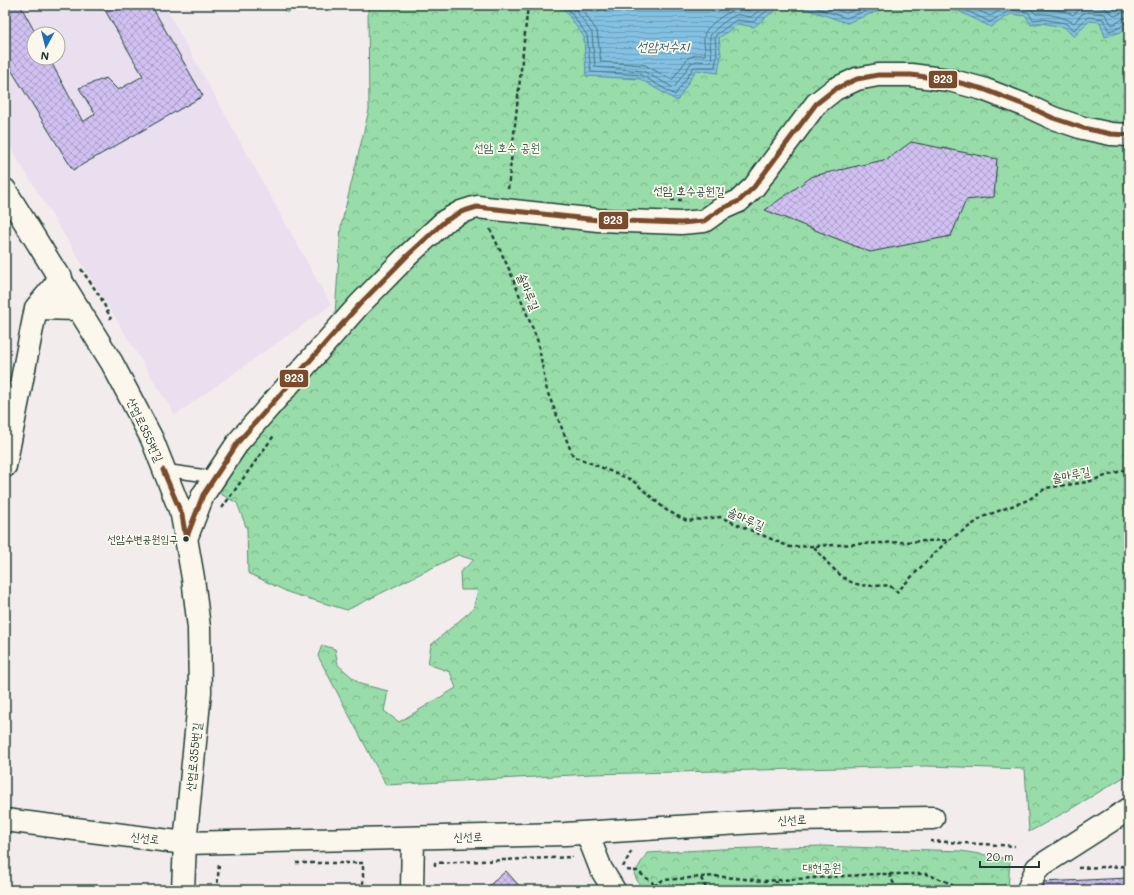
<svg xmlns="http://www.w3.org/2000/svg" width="1134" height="895" viewBox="0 0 1134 895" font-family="Mali,'Poor Story',sans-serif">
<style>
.built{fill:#e9dfef;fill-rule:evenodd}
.forest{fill:url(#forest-crowns);stroke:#5c8d6e}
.water{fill:url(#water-rules);stroke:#5b8c9d}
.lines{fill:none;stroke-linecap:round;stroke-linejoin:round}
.shore{stroke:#47727a;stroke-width:1}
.building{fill:url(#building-cross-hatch);stroke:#1f3d34}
.service-casing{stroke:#1f3d34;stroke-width:14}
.minor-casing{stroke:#1f3d34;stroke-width:25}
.tertiary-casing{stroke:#1f3d34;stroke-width:25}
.path{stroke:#1f3d34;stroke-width:2.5;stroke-dasharray:4 3;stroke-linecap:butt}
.service{stroke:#fbf7ec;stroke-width:11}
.minor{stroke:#fbf7ec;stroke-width:22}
.tertiary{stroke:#fbf7ec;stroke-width:22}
.bus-1-casing{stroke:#fbf7ec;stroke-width:8}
.bus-1{stroke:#7a4b2a;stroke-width:5}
.bus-dot{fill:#1f3d34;stroke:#fbf7ec;stroke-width:1.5}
.labels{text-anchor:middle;stroke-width:3.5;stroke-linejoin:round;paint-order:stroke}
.bus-label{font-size:11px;fill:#1f3d34;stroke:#fbf7ec;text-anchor:end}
.park-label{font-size:12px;fill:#375d4b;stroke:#fbf7ec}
.street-label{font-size:12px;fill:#1f3d34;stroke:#fbf7ec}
.water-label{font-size:13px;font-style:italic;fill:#385e60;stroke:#fbf7ec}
.line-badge{stroke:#fbf7ec;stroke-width:1.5}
.badge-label{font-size:11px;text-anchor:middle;font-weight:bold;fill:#fff}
</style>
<defs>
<pattern id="forest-crowns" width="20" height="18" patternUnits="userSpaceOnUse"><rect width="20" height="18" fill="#98dda9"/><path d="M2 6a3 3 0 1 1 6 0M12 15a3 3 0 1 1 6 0" fill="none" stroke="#7bb48a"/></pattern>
<pattern id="water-rules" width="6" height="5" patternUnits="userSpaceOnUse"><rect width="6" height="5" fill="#83c1e3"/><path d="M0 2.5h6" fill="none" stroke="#6b9eb9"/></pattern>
<pattern id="building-cross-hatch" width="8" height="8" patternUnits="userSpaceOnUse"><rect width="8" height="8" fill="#d1c1f3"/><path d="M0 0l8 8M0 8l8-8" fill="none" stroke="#a99ec6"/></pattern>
</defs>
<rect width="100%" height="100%" fill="#f3eced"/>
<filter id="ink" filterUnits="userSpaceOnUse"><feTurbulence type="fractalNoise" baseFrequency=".025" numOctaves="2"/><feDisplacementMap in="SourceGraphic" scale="8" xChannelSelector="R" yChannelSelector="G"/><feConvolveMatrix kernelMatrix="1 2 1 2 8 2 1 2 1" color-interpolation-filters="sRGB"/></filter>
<g filter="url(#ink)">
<path class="built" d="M5 5H164L331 305 175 415 5 139ZM34 34H58V58H34Z"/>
<path class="forest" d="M278 5H298L287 13Z
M368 5H1129V774L1069 810 1029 832 1025 769 926 766 592 774 386 785 318 656 322 645 335 649 338 665 360 684 388 691 384 711 399 722 456 688 450 672 428 664 431 645 473 609 478 590H461L460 572 474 560 458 555 347 610 290 593 248 573 247 529 237 503 210 488 333 344 341 226 369 110Z
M821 846 961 851 1010 859 1008 890H642L634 874 647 853 721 849Z"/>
<path class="water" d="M561 5H781L754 27 738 24 719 38 721 55 718 73 696 70 677 101 640 79 586 76 584 37Z
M795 5H893L847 23Z
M946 5H1129V25L1121 32 1105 37 1100 22 1089 21 1074 37 1064 27 1041 23 1031 25 1026 16 1011 14 991 27Z"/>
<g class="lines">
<path class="shore" d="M565 5 587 35 591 72 641 75 675 95 694 67H715L717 55 715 38 716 35 736 20 753 22 774 5
M572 5 592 33 595 67 643 71 674 88 691 63 697 61 711 62C713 53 709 45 710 37 711 31 730 17 736 15 741 14 746 17 751 17L766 5
M579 5 597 31 601 62 645 65 672 80 688 58 695 55H705C706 48 702 40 705 33 707 26 727 12 734 10 739 8 744 10 749 11L757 5
M808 5 846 18 882 5
M823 5 846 13 868 5
M955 5 990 22 1011 10 1028 12 1033 20 1042 19 1065 23 1074 30 1088 17 1103 19 1109 31 1119 28 1125 23 1129 22
M967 5 990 16 1010 5 1029 7 1036 14C1048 13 1064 17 1074 23L1082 14 1087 12 1105 14 1112 25C1119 23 1122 17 1129 17
M1037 5 1040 8 1067 12 1073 15 1081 8 1090 6 1105 8 1115 16 1123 12 1129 11"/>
</g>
<path class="building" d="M5 5H20L36 34H34V58H49L83 122 95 114 79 88 106 78 118 90 143 76 102 5H151L203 96 73 170 5 60Z
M911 142 997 159 994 197 966 200 951 236 870 252 765 210 813 176 888 159Z
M506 871 523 890H484Z
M1129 878V890H1043L1042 882Z"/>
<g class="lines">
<g class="service-casing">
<path id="service" d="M163 470 214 477"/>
</g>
<g class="minor-casing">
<path id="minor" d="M36 308 79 309
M5 466 36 308 61 278
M587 833 601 869 614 890
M183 890 185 843
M1028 890 1037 868 1129 809"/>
</g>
<g class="tertiary-casing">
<path id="tertiary" d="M5 190 112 363 152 439 182 515 193 578 199 628 200 692 185 843
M186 539 203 495 239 441 359 305 407 256 445 221 461 212 477 207 598 220 681 223 704 221 721 209 739 201 754 187 816 104 835 89 857 79 878 75H911L949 80 983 89 1027 106 1053 118 1083 128 1111 134 1129 135
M5 820 185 843 565 834 790 820 933 818
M412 890 413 838"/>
</g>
<path class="path" d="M508 189 528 5
M671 200H684
M490 229 509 269 538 342 547 391 573 456 632 480 666 510 687 521 720 517 790 547 949 540 985 516 1028 500 1046 488 1087 482 1124 470 1129 471
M81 269 101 298 111 319
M222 508 275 434
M159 543 167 542
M814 547C824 559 837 575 851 582 861 587 878 586 889 585L897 592C914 575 930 556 948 541
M930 841 1015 846
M296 863H363V890
M435 866V863L573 857
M623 867 632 850
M1078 868 1129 866
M627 870 637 871 652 882 656 890
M889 874 897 890
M701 878 707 890
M654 886 663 880 715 876 764 881 878 874H926L950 883 956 890
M217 890 219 863
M775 890 776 881"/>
<use href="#service" class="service"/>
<use href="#minor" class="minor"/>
<use href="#tertiary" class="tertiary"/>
<g class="bus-1-casing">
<path id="bus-1" d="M163 470 182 515 186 539
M186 539 203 495 239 441 359 305 407 256 445 221 461 212 477 207 598 220 681 223 704 221 721 209 739 201 754 187 816 104 835 89 857 79 878 75H911L949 80 983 89 1027 106 1053 118 1083 128 1111 134 1129 135"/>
</g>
<use href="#bus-1" class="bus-1"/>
</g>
</g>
<circle class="bus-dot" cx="186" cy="539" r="3.5"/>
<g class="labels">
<g class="bus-label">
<text x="178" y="543">선암수변공원입구</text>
</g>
<g class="park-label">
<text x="507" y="152">선암 호수 공원</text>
<text x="822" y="872">대현공원</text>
</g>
<g class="street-label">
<text transform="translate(689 191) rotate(1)" y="4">선암 호수공원길</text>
<text transform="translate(528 292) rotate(68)" y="4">솔마루길</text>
<text transform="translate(145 430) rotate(65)" y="4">산업로355번길</text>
<text transform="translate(1071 475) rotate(-11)" y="4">솔마루길</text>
<text transform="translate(746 519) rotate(24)" y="4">솔마루길</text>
<text transform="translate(194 757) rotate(-84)" y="4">산업로355번길</text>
<text transform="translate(792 820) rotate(-2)" y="4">신선로</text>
<text transform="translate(468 837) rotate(-1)" y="4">신선로</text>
<text transform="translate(145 838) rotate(7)" y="4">신선로</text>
</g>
<g class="water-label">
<text x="663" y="51">선암저수지</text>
</g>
</g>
<g class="line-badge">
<rect x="928" y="70" width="30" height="19" rx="4" fill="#7a4b2a"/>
<rect x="598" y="211" width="31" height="19" rx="4" fill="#7a4b2a"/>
<rect x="279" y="369" width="30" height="19" rx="4" fill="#7a4b2a"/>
</g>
<g class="badge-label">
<text x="943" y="83">923</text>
<text x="613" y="224">923</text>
<text x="294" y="382">923</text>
</g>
<rect width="1134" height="895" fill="none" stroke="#fbf7ec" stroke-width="20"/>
<rect x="10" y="10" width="1114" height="875" fill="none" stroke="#1f3d34" stroke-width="1.5" filter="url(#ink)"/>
<g transform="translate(46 46) rotate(187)"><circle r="19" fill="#fbf7ec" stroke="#a3ada2"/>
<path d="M0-3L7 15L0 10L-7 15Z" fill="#1f6fb2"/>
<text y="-6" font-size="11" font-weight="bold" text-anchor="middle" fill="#1f3d34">N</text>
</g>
<path d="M980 861v6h59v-6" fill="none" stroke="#1f3d34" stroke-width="2"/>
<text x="986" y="861" font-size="12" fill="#1f3d34" stroke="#fbf7ec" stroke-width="3" paint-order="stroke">20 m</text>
</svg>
